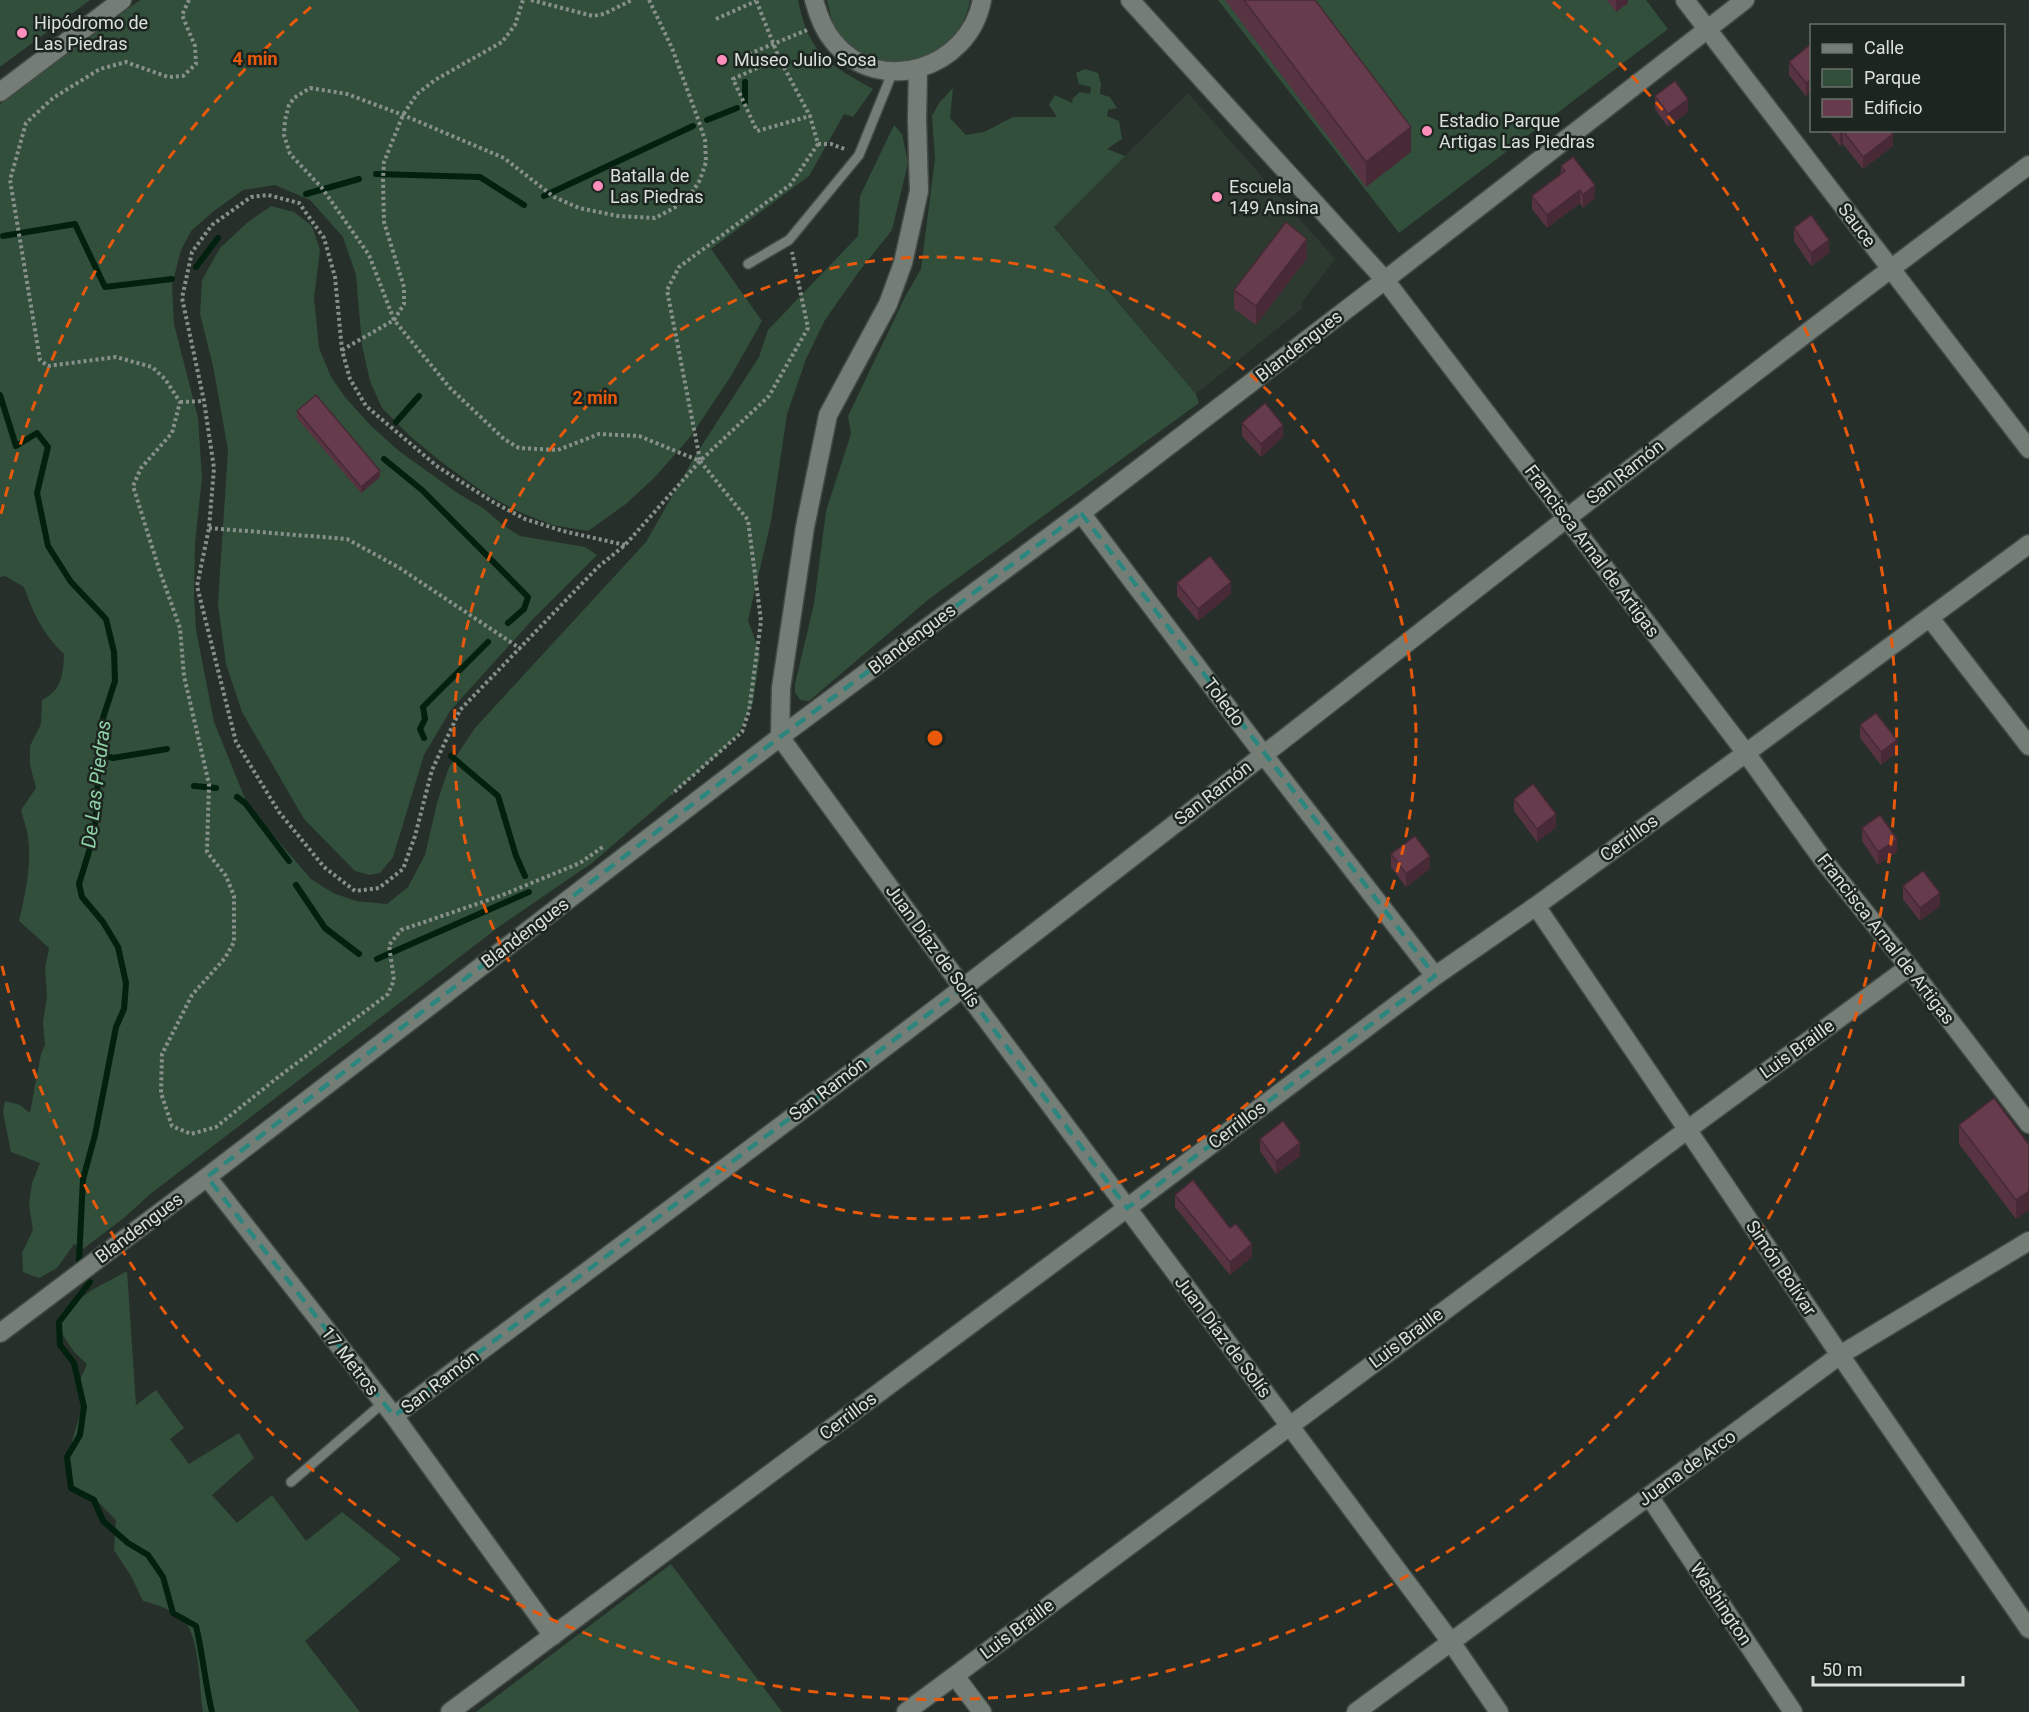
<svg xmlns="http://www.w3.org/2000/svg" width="2029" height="1712" viewBox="0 0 2029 1712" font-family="Roboto,sans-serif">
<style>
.built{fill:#2c3a30}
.green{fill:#324f3c}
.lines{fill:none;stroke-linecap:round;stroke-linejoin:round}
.stream{stroke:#01200e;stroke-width:6}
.service-casing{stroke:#444b46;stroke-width:12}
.minor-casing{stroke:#444b46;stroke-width:21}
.tertiary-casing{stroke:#444b46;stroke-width:21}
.path{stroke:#88908b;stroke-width:4;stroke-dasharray:3 3;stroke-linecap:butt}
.service{stroke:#747e77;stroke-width:9}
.minor{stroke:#747e77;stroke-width:18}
.tertiary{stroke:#747e77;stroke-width:18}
.wall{fill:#583442}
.shaded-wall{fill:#472a36}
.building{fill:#663c4d;stroke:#472a36;stroke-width:1.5}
.marked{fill:none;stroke:#2d867e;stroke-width:4.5;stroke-dasharray:12 8;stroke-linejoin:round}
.ring{fill:none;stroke:#e8590c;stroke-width:3;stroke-dasharray:10 8}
.poi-dot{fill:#fe8ebc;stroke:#1c251f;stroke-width:2}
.labels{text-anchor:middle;stroke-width:5;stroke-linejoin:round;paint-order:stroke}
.poi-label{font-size:18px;fill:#dae0dc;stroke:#1c251f;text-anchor:start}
.street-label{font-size:18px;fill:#dae0dc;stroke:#1c251f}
.water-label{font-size:20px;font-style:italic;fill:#8dd1a5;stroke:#1c251f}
.centre{fill:#e8590c;stroke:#1c251f;stroke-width:3}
.ring-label{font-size:18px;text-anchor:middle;font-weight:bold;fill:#e8590c;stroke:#1c251f;stroke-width:5;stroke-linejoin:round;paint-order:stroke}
</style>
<rect width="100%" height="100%" fill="#262f29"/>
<path class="built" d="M1188 93 1335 259 1300 305 1303 308 1196 394 1054 226Z"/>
<path class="green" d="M0 0H90L0 67Z
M140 0H798C809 54 827 63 873 89L853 117 844 114 809 176 711 249 762 321 731 376 691 436 655 477 626 504 588 531 552 525 517 511 486 494 440 461 410 436 382 408 370 381 362 345 356 275 343 237 310 200 275 185 243 190 214 211 191 231 181 250 172 285 174 324 198 418 202 478 195 543 194 597 196 630 214 722 248 806 311 879 333 893 356 901 387 904 408 887 425 855 437 803 449 767 475 728 646 542 695 456 759 357 768 330 858 236 860 196 894 125 902 134 908 163 892 230 858 273 825 320 806 359 787 414 771 521 748 620 760 654 753 703 738 734 720 753 592 863 500 926 149 1195 124 1218 83 1249 74 1244 57 1268 39 1278 23 1272 22 1253 33 1230 29 1205 32 1183 40 1163 11 1152 3 1112 5 1101 20 1105 30 1113 41 1054 45 1045 43 1022 47 997 45 968 49 948 19 921C25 895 32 865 28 837 27 828 23 819 21 810L36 788 30 765V746L41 724 42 700C62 690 63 675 64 654 44 636 33 613 24 587L5 576 0 577V104Z
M827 0H970C961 48 915 74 869 56 855 51 842 40 835 27 831 18 829 9 827 0Z
M1218 0H1646L1668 29 1399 233Z
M1085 69 1098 73 1101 84 1100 94 1110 97 1117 108 1108 110 1107 116 1119 121 1122 139 1107 149 1125 156 1054 227 1196 394 1199 403 929 599 809 701 800 700 795 692V684L814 604 826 511 851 434 848 416 905 297 921 269 935 159 932 116 939 103 953 88 950 118 966 135 984 132 1013 117H1057L1049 105 1055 95 1072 103 1073 98 1080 92 1090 94 1091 87 1079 84 1076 73Z
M271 206 294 212 312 226 320 250 314 298 319 348 331 377 345 397 371 426 399 451 459 494 483 508 503 525 520 536 585 547 597 555 534 618 450 711 424 755 393 857 380 873 369 875 355 871 304 819 242 712 226 664 218 604 228 450 213 366 200 314 202 280 220 248 248 222Z
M127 1271 136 1405 156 1390 184 1428 170 1439 189 1464 239 1433 254 1458 212 1495 237 1523 272 1495 306 1541 342 1512 401 1559 305 1641 360 1712H203C199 1687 200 1641 185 1621 178 1611 154 1604 143 1601L131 1576 114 1550 116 1520 91 1495 73 1489 66 1462 82 1407 77 1387 87 1364 74 1352 59 1329 71 1305 92 1290Z
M671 1564 782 1712H476Z"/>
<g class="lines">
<path class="stream" d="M745 82V103
M707 120 737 108
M376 174 480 177 524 205
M306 194 359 179
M544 196 693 126
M3 236 75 224 105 287 172 279
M196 267 218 238
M0 395 16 446 37 433 48 447 37 493 48 546 71 582 106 619 114 652 115 681 103 718 99 754 97 800 94 835 79 884 82 897 103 922 118 947 126 983 124 1009 116 1027 95 1135 83 1179 79 1260
M396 422 419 396
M384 459 422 490 528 597 524 609 508 623
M424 738 420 729 425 719 423 707 488 642
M99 754 113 758 167 749
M451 756 498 796 516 856 525 876
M194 786 216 788
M237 797 245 803 289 861
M296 885 325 928 359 954
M377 959 529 892
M90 1282 59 1322 60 1345 74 1363 84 1407 80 1435 67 1457 71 1488 94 1500 103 1521 128 1543 148 1555 163 1577 173 1613 196 1626C203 1655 205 1683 212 1712"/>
<g class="service-casing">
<path id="service" d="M748 264 789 240 859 155 893 71
M291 1482 383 1403"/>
</g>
<g class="minor-casing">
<path id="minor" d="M814 0C818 15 823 29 833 41 879 98 969 69 982 0
M1685 0 2029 449
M918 69 917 119 919 191 903 263 888 304 828 415 805 527 781 688 780 737 963 988 1451 1642 1499 1712
M0 92 122 0
M1081 513 1263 754 1435 976
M1930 618 2029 746
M1536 906 1840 1355 2029 1629
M207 1177 394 1416 553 1636
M0 1333 207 1177 780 737 1081 513 1385 280
M394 1416C584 1273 775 1132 964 987 1320 714 1669 433 2029 165
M1649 1496 1793 1712
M955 1676 982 1712
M450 1712 1127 1208 1435 976 1536 906 1746 753 2029 544
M906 1712 1687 1130 1909 967
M1356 1712 1840 1355 2029 1241"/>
</g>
<g class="tertiary-casing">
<path id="tertiary" d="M1130 0 1385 280 1746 753 1823 860 1909 967 2029 1124
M1385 280 1745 0"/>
</g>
<path class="path" d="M189 0 182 15 195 46 196 64 183 76 168 77 126 62 100 69 53 98 26 123 10 180 40 360 48 366 116 357 152 367 165 379 180 402 172 433 141 468 133 486 159 569 180 628 184 676 209 784 207 852 226 876 234 896V942L225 958 192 995 162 1054 161 1093 172 1126 191 1134 216 1127 277 1078 388 994 394 980 389 945 401 930 500 896 580 863 604 846
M531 0 593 16 604 14 632 0
M649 0 672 48 698 119 705 140 706 162 700 180 689 197 674 208 655 218 618 216 579 208 554 197 504 158 403 115 347 94 310 88 294 98 289 105 285 120 284 135 290 154 322 188 369 255 394 320 450 388 504 439 519 448 558 450 599 434 639 436 700 461 748 520 761 621 749 711 742 732 672 794
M716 19 756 1
M749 54 807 30
M779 58 733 79 757 131 810 116
M818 144H831L847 150
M342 350 394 320 404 304V287L384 222 383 179 384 162 403 115 417 94 435 80 502 42 515 25 523 0
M180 402 204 401
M700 460 667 290 679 267 790 185 818 144 810 116 779 58 756 0
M209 528 347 539 398 567 521 649
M625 545 563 531 525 519 493 502 438 467 366 406 350 379 342 350 335 277 324 238 299 203 268 195 251 197 212 225 192 252 182 298 204 401 214 468 209 528 197 586 236 742 279 812 324 867 355 891 379 888 403 869 415 836 432 770 460 710 598 567 625 545 700 461 769 396 808 328 792 252"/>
<use href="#service" class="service"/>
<use href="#minor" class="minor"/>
<use href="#tertiary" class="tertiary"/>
</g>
<path class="wall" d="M1225 0H1315L1411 152 1366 187Z
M1607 0H1628V3L1616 12Z
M1812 45V97L1809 93 1806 96 1789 75V62Z
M1655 96 1688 112 1668 127 1655 109Z
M1828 130H1891L1893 146 1863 169 1843 144 1840 146Z
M1561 166 1595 198 1583 208 1580 203 1547 228 1532 209V196L1561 174Z
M1794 228 1829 253 1811 266 1794 241Z
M1307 258 1256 325 1234 309V290Z
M297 411 380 477 361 493 297 418Z
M1242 423 1283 437 1261 457 1242 436Z
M1177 583 1231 594 1198 621 1177 596Z
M1860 725 1897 752 1881 765 1860 738Z
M1514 799 1556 827 1537 842 1514 811Z
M1862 828 1897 852 1878 865 1862 841Z
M1391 854 1430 869 1406 887 1391 867Z
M1903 886 1940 906 1920 921 1903 899Z
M1959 1125 2029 1145V1210L2016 1219 1959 1144Z
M1260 1139 1300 1156 1276 1174 1260 1151Z
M1175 1195 1230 1228 1252 1257 1230 1275 1175 1207Z"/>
<path class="shaded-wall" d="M1616 0H1628V3L1616 12Z
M1809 81V93L1806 96V83Z
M1688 99V112L1668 127V114Z
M1411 127V152L1366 187V162Z
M1843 131V144L1840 146V133Z
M1893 134V146L1863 169V157Z
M1595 185V198L1583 208V195Z
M1580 190V203L1547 228V215Z
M1307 239V258L1256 325V306Z
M1829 240V253L1811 266V253Z
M1283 425V437L1261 457V444Z
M380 471V477L361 493V487Z
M1231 582V594L1198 621V609Z
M1897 740V752L1881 765V752Z
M1556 814V827L1537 842V829Z
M1897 839V852L1878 865V852Z
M1430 856V869L1406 887V874Z
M1940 893V906L1920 921V908Z
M1300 1143V1156L1276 1174V1161Z
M2029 1191V1210L2016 1219V1200Z
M1252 1244V1257L1230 1275V1262Z"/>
<path class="building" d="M1244 0H1315L1411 127 1366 162Z
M1811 44 1812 45V84L1809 81 1806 83 1789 62Z
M1675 81 1688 99 1668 114 1655 96Z
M1838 130H1891L1893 134 1863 157 1843 131 1840 133Z
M1573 157 1595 185 1583 195 1580 190 1547 215 1532 196 1565 171 1561 166Z
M1811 215 1829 240 1811 253 1794 228Z
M1286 222 1307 239 1256 306 1234 290Z
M316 395 380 471 361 487 297 411Z
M1265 403 1283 425 1261 444 1242 423Z
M1210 556 1231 582 1198 609 1177 583Z
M1876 713 1897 740 1881 752 1860 725Z
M1533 784 1556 814 1537 829 1514 799Z
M1880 815 1897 839 1878 852 1862 828Z
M1415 836 1430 856 1406 874 1391 854Z
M1923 871 1940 893 1920 908 1903 886Z
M1994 1098 2029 1145V1191L2016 1200 1959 1125Z
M1283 1121 1300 1143 1276 1161 1260 1139Z
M1193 1180 1230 1228 1236 1224 1252 1244 1230 1262 1175 1195Z"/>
<path class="marked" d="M1081 513 1435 976 1127 1208 963 988 394 1416 207 1177 780 737Z"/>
<g class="ring">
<circle cx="935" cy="738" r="481"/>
<path d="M1 514A961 961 0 0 1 317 2M1553 2A961 961 0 1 1 1 962"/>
</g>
<g class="poi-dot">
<circle cx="22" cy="33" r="6"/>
<circle cx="722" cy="60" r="6"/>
<circle cx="1427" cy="131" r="6"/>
<circle cx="598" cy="186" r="6"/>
<circle cx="1217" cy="197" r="6"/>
</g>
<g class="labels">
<g class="poi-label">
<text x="34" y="29">Hipódromo de<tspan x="34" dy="21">Las Piedras</tspan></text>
<text x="734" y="66">Museo Julio Sosa</text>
<text x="1439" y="127">Estadio Parque<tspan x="1439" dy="21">Artigas Las Piedras</tspan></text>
<text x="610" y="182">Batalla de<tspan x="610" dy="21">Las Piedras</tspan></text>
<text x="1229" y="193">Escuela<tspan x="1229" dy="21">149 Ansina</tspan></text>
</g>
<g class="street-label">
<text transform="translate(1857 225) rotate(53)" y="6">Sauce</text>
<text transform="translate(1299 346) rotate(-38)" y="6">Blandengues</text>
<text transform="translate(1625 472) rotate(-38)" y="6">San Ramón</text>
<text transform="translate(1592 551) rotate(53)" y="6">Francisca Arnal de Artigas</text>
<text transform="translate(912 639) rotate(-37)" y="6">Blandengues</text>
<text transform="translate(1224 702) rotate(53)" y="6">Toledo</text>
<text transform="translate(1213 793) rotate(-38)" y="6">San Ramón</text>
<text transform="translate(1629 838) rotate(-36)" y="6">Cerrillos</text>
<text transform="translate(525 933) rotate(-37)" y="6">Blandengues</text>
<text transform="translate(1886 939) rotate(52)" y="6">Francisca Arnal de Artigas</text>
<text transform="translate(933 946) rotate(54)" y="6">Juan Díaz de Solís</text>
<text transform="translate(1797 1049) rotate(-36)" y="6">Luis Braille</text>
<text transform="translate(828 1089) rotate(-37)" y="6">San Ramón</text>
<text transform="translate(1237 1125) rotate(-37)" y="6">Cerrillos</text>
<text transform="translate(139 1228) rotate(-37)" y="6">Blandengues</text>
<text transform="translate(1781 1268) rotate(56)" y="6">Simón Bolívar</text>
<text transform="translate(1223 1337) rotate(53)" y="6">Juan Díaz de Solís</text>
<text transform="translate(1406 1338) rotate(-37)" y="6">Luis Braille</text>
<text transform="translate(350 1361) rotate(52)" y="6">17 Metros</text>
<text transform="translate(440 1382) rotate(-37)" y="6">San Ramón</text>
<text transform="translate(848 1416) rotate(-37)" y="6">Cerrillos</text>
<text transform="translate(1687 1468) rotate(-36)" y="6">Juana de Arco</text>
<text transform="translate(1721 1604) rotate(56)" y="6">Washington</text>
<text transform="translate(1017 1629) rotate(-37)" y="6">Luis Braille</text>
</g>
<g class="water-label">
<text transform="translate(96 784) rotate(-83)" y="7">De Las Piedras</text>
</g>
</g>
<circle cx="935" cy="738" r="9" class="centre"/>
<g class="ring-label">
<text x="255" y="65">4 min</text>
<text x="595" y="404">2 min</text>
</g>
<rect x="1810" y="24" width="195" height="108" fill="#1c251f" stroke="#68706b" stroke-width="1.5"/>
<rect x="1822" y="44" width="30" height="9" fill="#747e77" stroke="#68706b" stroke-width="1.5"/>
<text x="1864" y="54" font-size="18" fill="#dae0dc">Calle</text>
<rect x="1822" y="69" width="30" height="18" fill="#324f3c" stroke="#68706b" stroke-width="1.5"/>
<text x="1864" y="84" font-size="18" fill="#dae0dc">Parque</text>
<rect x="1822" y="99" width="30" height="18" fill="#663c4d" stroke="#68706b" stroke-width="1.5"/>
<text x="1864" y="114" font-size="18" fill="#dae0dc">Edificio</text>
<path d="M1813 1676v9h150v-9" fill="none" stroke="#dae0dc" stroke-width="3"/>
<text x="1822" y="1676" font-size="18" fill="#dae0dc" stroke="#1c251f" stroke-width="4.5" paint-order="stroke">50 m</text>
</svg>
